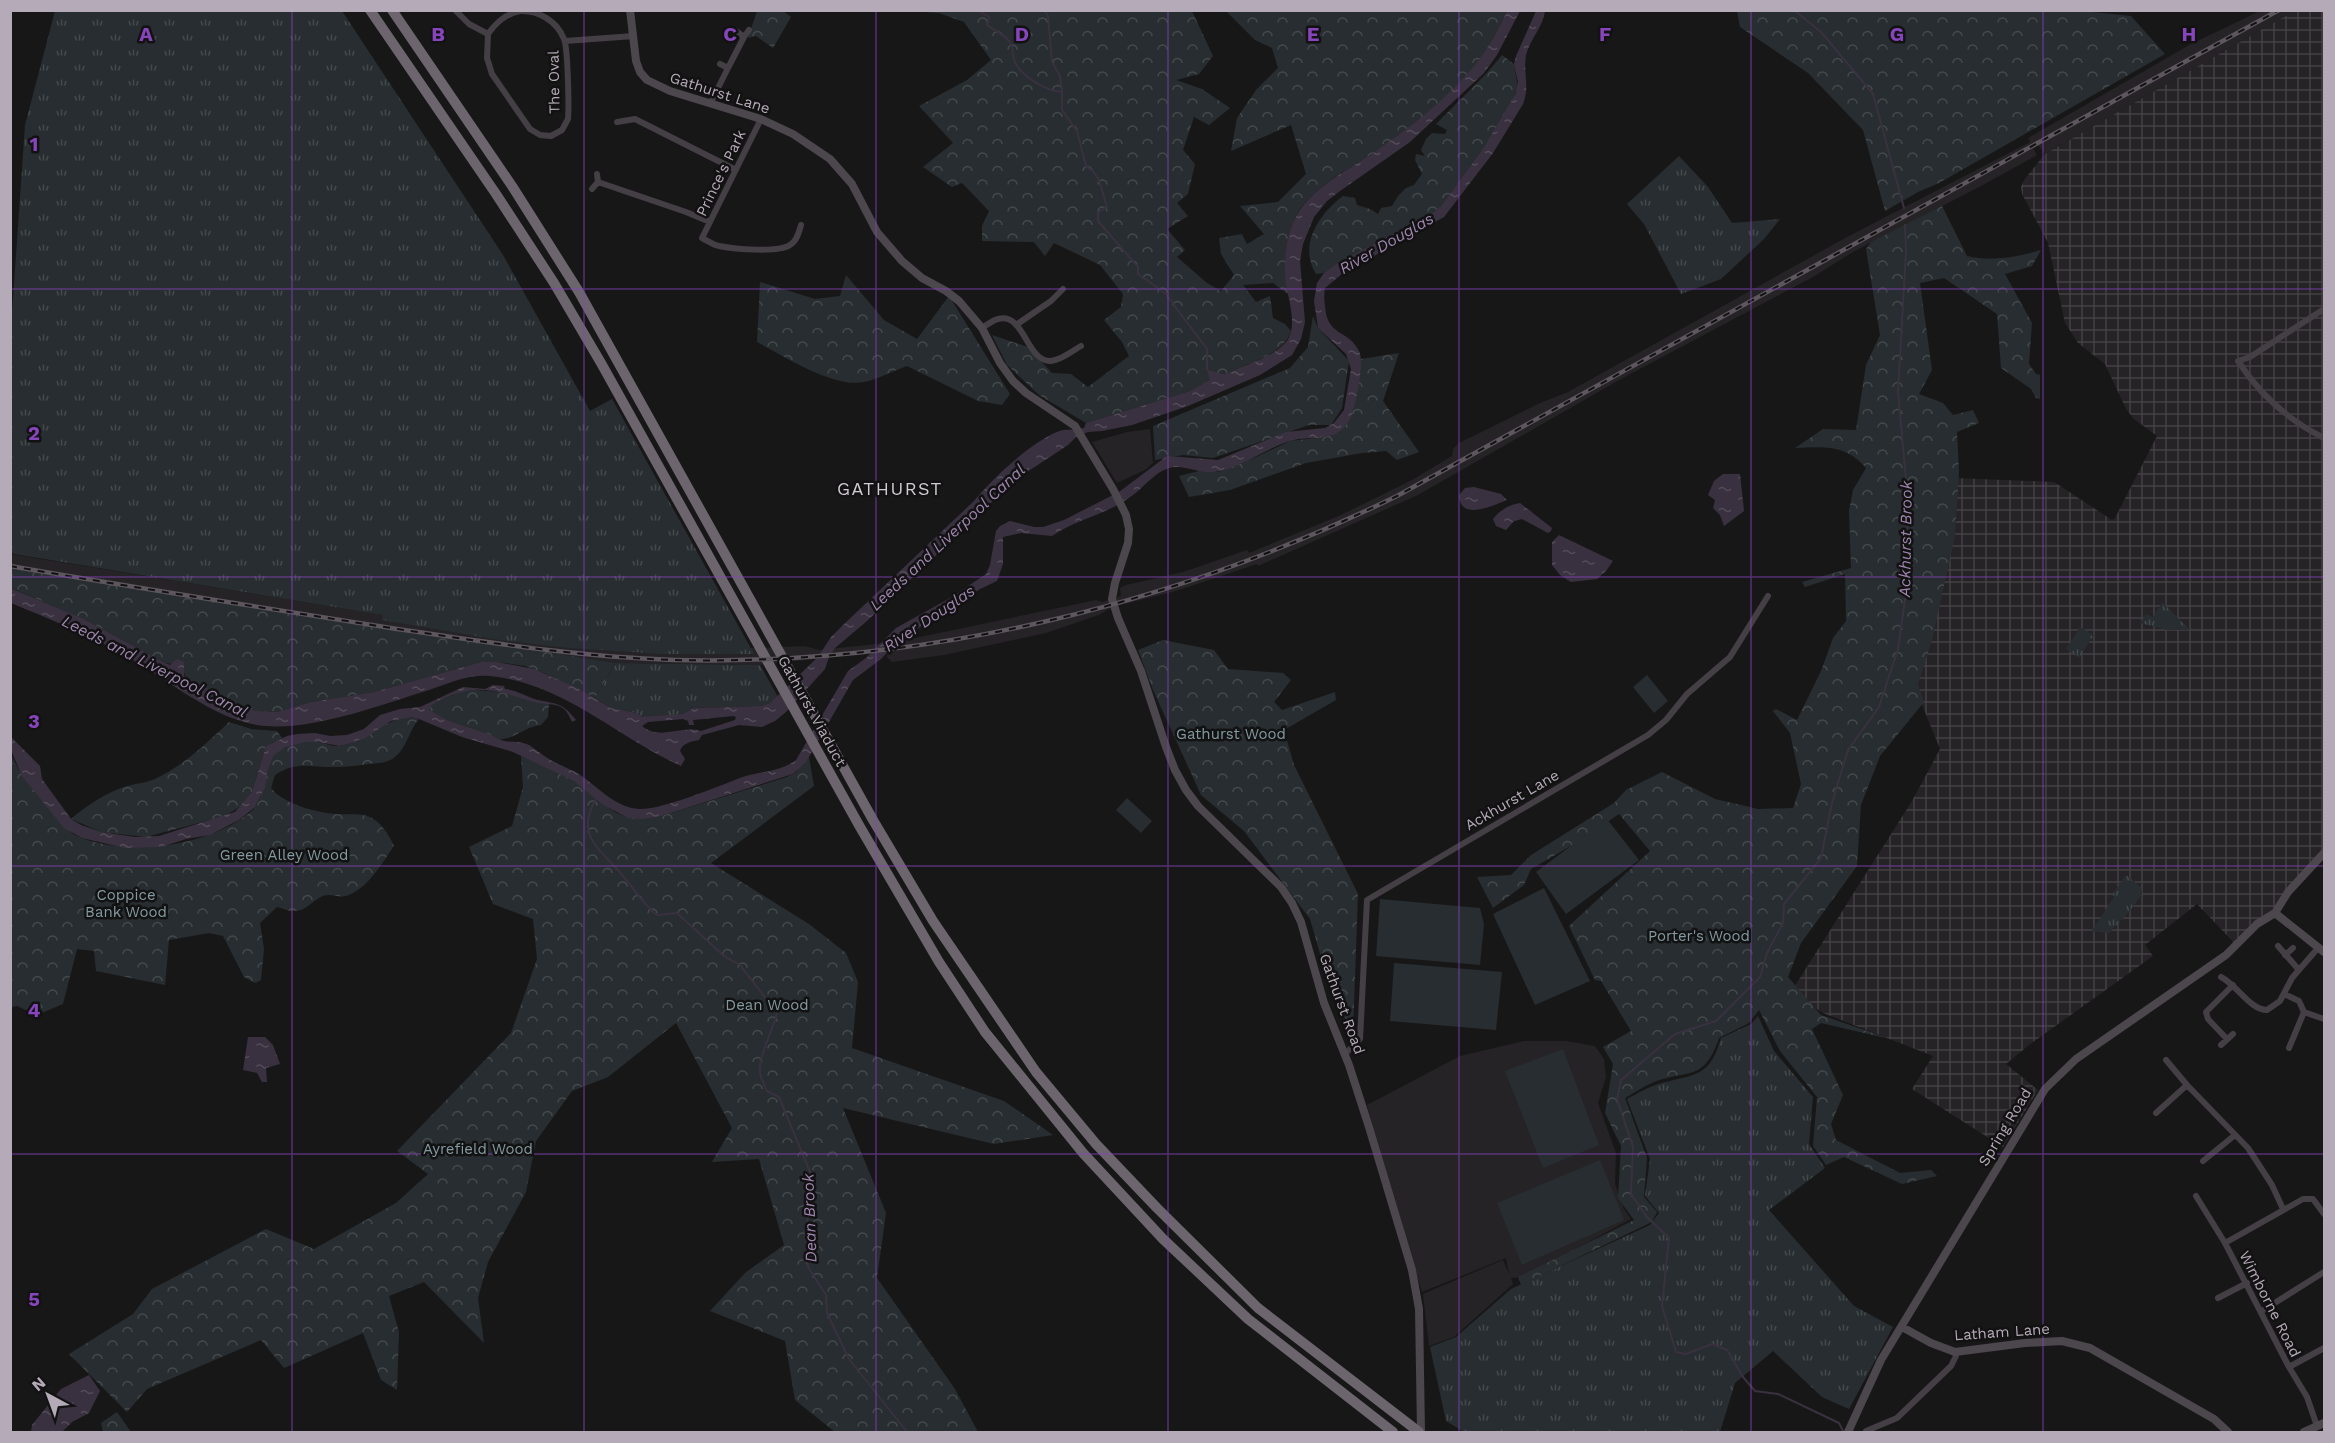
<svg xmlns="http://www.w3.org/2000/svg" width="2335" height="1443" viewBox="0 0 2335 1443" font-family="'Work Sans',sans-serif">
<style>
.built{fill:#252325}
.industrial{fill:url(#industrial-grid)}
.grass{fill:url(#grass-tufts)}
.forest{fill:url(#forest-crowns)}
.green{fill:#272d30}
.water{fill:url(#water-ripples);fill-rule:evenodd}
.lines{fill:none;stroke-linecap:round;stroke-linejoin:round}
.stream{stroke:#3a3140;stroke-width:2}
.street{stroke:#443f44;stroke-width:6}
.secondary{stroke:#4c464d;stroke-width:8}
.highway{stroke:#6c656d;stroke-width:10}
.rail-casing{stroke:#5d565e;stroke-width:4.5}
.rail{stroke:#131213;stroke-width:2;stroke-dasharray:7;stroke-linecap:butt}
.grid{fill:none;stroke:#8745bd;stroke-width:1.5;stroke-opacity:0.55}
.labels{text-anchor:middle;stroke-width:5;stroke-linejoin:round;paint-order:stroke}
.street-label{font-size:15px;fill:#b5aab7;stroke:#131213}
.park-label{font-size:15px;fill:#839aa0;stroke:#131213}
.water-label{font-size:16px;font-style:italic;fill:#9e85ae;stroke:#131213}
.quarter-label{font-size:18px;letter-spacing:1.5px;fill:#d2cbd3;stroke:#131213}
.grid-label{font-size:20px;text-anchor:middle;font-weight:bold;fill:#8745bd;stroke:#131213;stroke-width:5;stroke-linejoin:round;paint-order:stroke}
</style>
<defs>
<pattern id="industrial-grid" width="8" height="8" patternUnits="userSpaceOnUse" patternTransform="scale(1.5)"><rect width="8" height="8" fill="#252325"/><path d="M0 4h8M4 0v8" fill="none" stroke="#424042"/></pattern>
<pattern id="grass-tufts" width="24" height="20" patternUnits="userSpaceOnUse" patternTransform="scale(1.5)"><rect width="24" height="20" fill="#272d30"/><path d="M3 7l-1-3M5 7V3M7 7l1-3M15 17l-1-3M17 17v-4M19 17l1-3" fill="none" stroke="#44494c"/></pattern>
<pattern id="forest-crowns" width="20" height="18" patternUnits="userSpaceOnUse" patternTransform="scale(1.5)"><rect width="20" height="18" fill="#272d30"/><path d="M2 6a3 3 0 1 1 6 0M12 15a3 3 0 1 1 6 0" fill="none" stroke="#44494c"/></pattern>
<pattern id="water-ripples" width="26" height="14" patternUnits="userSpaceOnUse" patternTransform="scale(1.5)"><rect width="26" height="14" fill="#3a3140"/><path d="M2 4q2-2 4 0t4 0M15 11q2-2 4 0t4 0" fill="none" stroke="#544c59"/></pattern>
</defs>
<rect width="100%" height="100%" fill="#181718"/>
<path class="built" d="M2260 11H2294L2045 154 2038 145 2033 148 2037 155 1983 185 1853 252 1813 277 1621 379 1418 495 1258 566 1257 564 1176 591 1112 607 1099 615 1046 633 944 655 892 662 887 657 888 651 759 665 615 663 520 650 11 567 10 554 384 615 701 650 805 646 819 650 896 642 1096 600 1102 602 1121 596 1120 588 1126 585 1183 572 1247 550 1249 553 1341 515 1412 480 1452 456 1453 449 1459 443 1540 403 1568 392 1847 237 2030 142 2028 138 2191 44Z
M1150 429 1153 463 1145 470 1117 483 1092 442 1127 432Z
M1524 1041H1566L1595 1046 1604 1059 1606 1077 1598 1103 1616 1153 1615 1184 1624 1209 1631 1219 1523 1277 1511 1278 1513 1284 1454 1337 1429 1346 1423 1294 1503 1260 1509 1274 1506 1258 1422 1292 1367 1105 1460 1056Z"/>
<path class="industrial" d="M2294 11H2324V855L2238 947 2197 904 2145 945 2153 956 2029 1045 2006 1064 2038 1090 2003 1147 1912 1089 1933 1056 1823 1013 1791 992 1912 801 1940 749 1914 685 1954 478 2054 482 2112 520 2115 518 2157 436 2134 419 2126 409 2105 364 2078 343 2065 323 2048 243 2022 194 2021 187 2024 180 2045 154Z"/>
<path class="grass" d="M55 11H342L503 255 590 411 612 399 754 654H664L569 648 500 640 382 620 383 615 14 554 11 552 10 342 25 125Z
M1679 156 1708 187 1732 223 1780 219 1764 239 1721 279 1681 294 1644 224 1627 204Z
M2162 602 2190 630H2167L2140 623 2146 614 2153 617Z
M2080 627 2094 635 2079 658 2066 649Z
M615 663 760 665 778 697 770 703 761 706 694 708 682 714 645 718 637 713 611 708 595 698Z
M2126 875 2141 887 2142 894 2129 912 2109 933 2092 931 2114 897 2112 895Z
M1758 1016 1774 1051 1813 1097 1809 1144 1825 1168 1769 1210 1854 1306 1893 1327 1849 1409 1822 1397 1773 1351 1735 1383 1720 1432H1464L1446 1421 1430 1347 1456 1337 1511 1289 1650 1225 1659 1213 1645 1196 1650 1159 1627 1099C1638 1093 1650 1086 1662 1083 1696 1074 1710 1077 1721 1038L1751 1024Z"/>
<path class="forest" d="M757 11H783L791 17 773 48 756 36 748 38Z
M910 11H1192L1213 56 1199 74 1176 80 1202 89 1230 108 1209 125 1194 117 1183 150 1195 164 1188 194 1177 203 1188 216 1167 229 1185 250 1177 257 1207 283 1221 291 1234 275 1221 254 1219 238 1242 234 1247 244 1264 234 1240 206 1278 202 1306 174 1291 125 1231 151 1237 118 1256 90 1278 68 1272 48 1255 40 1226 11H1507C1500 25 1493 41 1483 55 1458 90 1414 126 1378 150 1351 168 1318 183 1299 211 1284 235 1283 269 1289 295L1273 283 1243 285 1256 302 1270 296 1273 318 1285 324 1291 331C1284 354 1250 362 1230 372L1223 374 1207 371 1211 380 1190 391 1086 423 1039 395 1007 365 992 335 1028 347 1052 373 1071 374 1088 387 1129 356 1122 342 1104 320 1121 307 1123 294 1100 265 1054 243 1045 256 1034 242 982 241V226L989 211 962 183 952 187 923 167 953 143 919 106 967 80 991 60 964 22 939 13Z
M1737 11 2073 10 2131 16 2165 54 1939 183 1918 192 1885 211 1863 130 1808 73 1740 27Z
M1502 55 1514 64 1518 88 1510 105 1484 147 1442 205 1434 212 1337 263 1324 273 1316 274C1298 245 1319 214 1343 196L1355 198 1357 205 1370 209 1378 214 1381 208 1392 206 1398 196 1406 188 1414 185 1422 174 1415 160 1416 154 1425 156 1421 150 1426 139 1432 133 1445 134 1447 130 1436 124 1486 74Z
M1942 206 1967 256C1991 262 2017 257 2041 250L2032 266 2005 274 2032 323 2029 364 2036 374 2040 375V399L2036 398 2031 389 2001 368 1997 314 1944 278 1920 283 1932 370 1919 394 1943 403 1953 415 1973 410 1979 423 1957 432 1959 472 1955 536 1932 640 1918 684 1924 702 1880 756 1861 805 1857 866 1801 943 1788 977 1821 1015 1890 1039 1821 1023 1812 1029 1843 1095 1831 1124 1836 1140 1900 1173 1931 1170 1937 1176 1902 1184 1844 1157 1826 1165 1813 1146 1817 1097 1780 1051 1759 1010 1749 1023 1719 1038C1704 1082 1689 1069 1654 1082 1644 1086 1634 1093 1625 1098L1647 1158 1644 1197 1657 1212 1652 1222 1521 1285 1518 1277 1634 1220 1618 1198 1621 1146 1605 1113 1613 1064 1603 1047 1631 1031 1601 981 1595 980 1569 926 1650 851 1619 814 1576 843 1531 869 1524 885 1493 908 1477 877 1511 875 1531 855 1614 803 1626 790 1662 772 1715 799 1758 809 1793 808 1801 784 1790 733 1773 711 1776 709 1797 720 1821 671 1833 638 1846 621 1845 574 1805 587 1802 582 1851 568 1849 511 1853 490 1866 468C1845 444 1825 447 1795 448L1823 429 1856 430 1866 365 1880 335 1866 249 1871 242Z
M846 275 884 320 917 339 949 296 1010 394 1002 405 978 401 907 366C893 371 878 379 864 382 833 388 784 356 757 342L760 282 815 299 840 296Z
M1313 316 1318 328 1349 361 1342 408 1331 425H1309L1213 458 1183 455 1155 460 1153 426 1290 368 1308 347Z
M1399 353 1383 401 1419 452 1397 460 1386 451 1362 453 1306 463 1230 490 1189 497 1179 476 1199 471 1218 472 1256 457 1290 441 1325 437 1339 432 1353 410 1361 359Z
M10 567 615 663 595 698 544 673 525 666 497 662H481L374 692 311 702 277 712 257 711 244 707 187 678 183 671 173 664 165 663 82 618 11 588Z
M1163 640 1214 650 1228 669 1283 673 1291 680 1274 702 1282 710 1335 692 1336 700 1284 730 1294 765 1358 894 1353 1032 1332 995 1310 919 1244 831 1201 795 1153 690 1138 650Z
M467 689 508 693 549 704 548 717 541 725C523 727 518 738 498 740L494 736 447 720 428 710 434 703Z
M411 717 419 719C409 730 408 746 395 757 388 763 378 763 369 764 358 765 348 767 337 767 313 768 297 760 275 775L271 788C284 804 314 812 335 814 345 815 357 813 367 816 380 820 389 835 394 846 382 863 367 890 346 896 338 898 331 893 323 896 313 900 306 911 295 911 289 912 283 908 277 907L260 923 264 949 261 980 255 983 244 977 223 936 209 933 169 940 165 985 96 971 94 951 77 949 63 1004 37 1015 17 1006 11 1007 10 753C15 761 18 770 24 777 32 788 65 830 75 835 124 858 206 847 248 814 268 799 263 765 275 753 285 743 305 740 318 742 326 743 332 747 340 746 367 741 383 719 411 717Z
M229 722 251 729 277 731 282 738 266 746 252 792 241 806 225 816 146 837 101 832 71 819C86 806 108 791 128 786 137 783 146 783 155 779 183 766 207 743 229 722Z
M521 756C539 764 559 772 576 782 611 802 609 824 658 817L787 777 795 773 809 757 814 786 711 863 809 924 846 953 858 982 852 1048 1004 1101 1053 1135 994 1144 843 1108 886 1213 877 1278 955 1389 978 1432H835L795 1400 785 1341 710 1311 745 1273 784 1245 759 1159 712 1162 732 1128 676 1023 608 1077 572 1091 536 1141 526 1192 488 1262 478 1298 484 1343 424 1282 389 1296 399 1332 397 1390 381 1380 363 1333 284 1368 261 1340 147 1389 127 1412 69 1354 133 1314 152 1289 266 1229 314 1249 396 1203 428 1174 397 1151 511 1033 537 959 533 919 493 904 469 847 512 826 523 787Z
M117 1412 131 1432H103L101 1423Z"/>
<path class="green" d="M1647 675 1668 701 1654 713 1633 687Z
M1127 798 1152 821 1141 833 1116 810Z
M1607 819 1639 860 1566 914 1536 872Z
M1544 888 1590 981 1535 1005 1493 914Z
M1380 899 1480 908 1484 924 1480 965 1376 956Z
M1394 963 1502 972 1496 1030 1390 1021Z
M1563 1049 1599 1145 1543 1168 1505 1071Z
M1600 1160 1624 1220 1522 1265 1497 1203Z"/>
<path class="water" d="M1507 11H1520L1497 55 1484 73 1410 142 1340 191 1327 201 1314 217 1303 244 1300 261 1305 322 1301 339 1292 355 1260 375 1188 406 1132 425 1102 431 1088 432 1076 437 1068 445 1015 480 867 621 835 648 829 657 825 669 786 712 775 721 762 727 739 725 702 735 699 740C693 741 682 743 680 751L685 759 681 766C617 737 563 683 490 676 469 674 449 683 429 690 380 705 308 733 257 725 212 717 172 683 133 660 95 637 52 620 11 603L10 588 82 618 165 663 170 665 177 659 184 662V675L187 678 244 707 257 711 277 712 311 702 374 692 481 662H497L534 669 577 688 611 708 637 713 643 717 682 714 694 708 761 706 770 703 818 657 831 637 842 626 974 501C992 479 1030 443 1057 432 1066 428 1074 431 1084 428L1086 423 1190 391 1210 380 1207 370 1223 374 1230 372C1247 364 1273 357 1286 342 1298 327 1289 302 1286 284 1283 261 1286 230 1300 210 1320 182 1352 168 1379 149 1414 125 1459 89 1483 54 1493 41 1500 25 1507 11ZM733 716 736 717 735 720 701 731C681 725 660 741 642 726L648 722 683 719 688 721 689 725H694L693 720Z
M1536 11H1545C1543 27 1530 39 1526 55 1523 72 1530 87 1523 104L1493 153 1444 217 1343 273 1325 288C1324 294 1324 299 1325 306 1327 337 1348 329 1359 351 1365 363 1356 400 1352 414 1350 420 1345 428 1339 432 1324 441 1306 436 1290 441 1266 448 1239 469 1214 472 1199 474 1184 464 1169 468 1155 472 1144 487 1133 495 1109 514 1076 519 1052 536L1021 533 1003 537V564L997 581 980 589 898 641 881 659 853 680 806 762 793 774 658 817 643 819 628 818 602 804 574 781 513 752 462 737 419 719 411 717 391 721 365 738 348 744 339 746 319 742H305L285 747 273 756 267 772 265 787 255 807 239 820 210 835 186 839 161 847 125 848 82 838 64 828 22 776 11 750 10 736 40 766 42 779 71 819 81 825 101 832 135 837 159 836 235 812 252 792 266 746 287 736 297 734 315 733 330 736 347 735 364 729 380 715 400 709 420 707 463 687 485 689 493 685 504 686 505 689C517 690 527 697 538 700 557 704 563 703 576 720L572 722C569 716 567 710 561 707 554 703 545 705 538 703 501 693 480 681 443 699 436 702 431 704 429 710L447 720 494 736C504 745 517 739 529 745 538 751 546 758 556 763 564 767 573 770 580 775 598 787 616 808 639 809 658 811 720 786 740 778 758 771 779 773 796 760L848 671 866 658 896 628 952 597 986 574 990 565 996 531 1000 526 1010 521 1034 527H1043L1064 520 1119 492 1167 456 1218 460 1286 432 1325 428 1334 423 1344 410 1351 369 1346 354 1318 328 1314 301 1317 283 1324 273 1337 263 1434 212 1442 205 1484 147 1516 93 1518 82 1514 64 1516 56Z
M1723 474H1740L1744 511 1724 526 1720 515 1713 508 1715 500 1708 495 1714 481Z
M1474 487 1501 494 1507 500C1494 505 1460 522 1459 495L1465 488Z
M1520 503 1552 528 1551 531 1548 533 1522 519 1514 521 1506 530 1496 526 1493 519C1500 510 1509 505 1520 503Z
M1559 535 1613 561 1606 571 1597 579 1571 582 1560 575 1552 565V542Z
M248 1037H265L273 1045 280 1064 266 1068 267 1082H262L257 1073 243 1070Z
M89 1375 100 1391 89 1413 72 1422 62 1432H31L32 1425 61 1389Z"/>
<g class="lines">
<path class="stream" d="M978 10 989 17 987 25C994 30 1005 35 1010 42 1014 47 1012 54 1014 60 1020 76 1046 91 1062 92V110L1077 131 1086 166 1093 171 1099 180 1107 207 1098 212V221L1138 267V274L1165 293 1207 349V370L1209 372
M1044 10 1048 16 1052 62 1060 76 1062 91
M1794 10 1822 33 1873 94 1904 208
M597 797C573 836 601 849 623 876 636 891 641 902 657 915L677 913 724 956 740 965 777 1013C773 1030 758 1057 760 1073 761 1079 765 1086 767 1091L779 1097 810 1172 812 1187 806 1231 808 1267 826 1295 827 1313 849 1359 907 1432
M1843 1431 1839 1423 1778 1394 1755 1391 1743 1377 1727 1350 1712 1344 1686 1354 1676 1352 1662 1306 1669 1238 1647 1217 1631 1194 1633 1147 1617 1099 1621 1080 1675 1034 1716 1021 1760 977 1767 953 1783 923 1784 904 1821 858 1832 803 1848 750 1879 707 1898 649 1907 585 1908 502 1898 391 1906 252 1905 225"/>
<path class="street" d="M455 10 469 24 488 34
M520 11C538 10 557 21 564 39 568 48 569 107 568 119L562 130 551 136 540 135 530 129 492 74 487 58 488 34C496 23 505 14 520 11Z
M736 31 744 37 749 30
M565 41 634 36
M720 64 728 68 744 37
M711 102 728 68
M761 119 702 238C708 241 713 245 719 246 734 249 778 253 790 245 797 241 799 232 801 225
M617 122 635 119 736 170
M598 182 686 212 710 222
M592 189 598 182 597 174
M2324 309 2250 357 2238 361C2260 395 2288 420 2324 438
M1016 325 1051 301 1063 289
M982 328C987 325 993 320 998 319 1025 312 1026 362 1051 361 1062 360 1072 351 1081 346
M2278 946 2299 970
M2285 955 2293 948
M2221 977C2237 985 2250 1010 2267 1010L2280 1001 2292 978 2318 948
M2284 994 2299 1001 2304 1012 2289 1048
M2304 1012 2324 1019
M2226 1038 2208 1019 2206 1012 2233 985
M2221 1045 2233 1034
M1345 1054 1360 1039 1367 900 1648 735 1666 720 1687 694 1730 657 1768 596
M2166 1060 2187 1085 2248 1148 2272 1185 2283 1209
M2156 1113 2187 1085
M2203 1161 2235 1135
M2196 1196 2225 1243 2289 1367 2307 1397 2317 1426
M2225 1243 2303 1199H2313L2324 1214
M2218 1298 2247 1283
M2262 1311 2324 1272
M2289 1367 2324 1348
M1866 1431 1897 1418 1951 1366 1956 1356 1955 1352"/>
<path class="secondary" d="M630 10 636 61 640 72 647 80 670 91 761 119 793 134 830 159 852 184 877 232 902 261 922 278 946 291 959 301 982 328 1000 363 1013 381 1026 393 1075 426 1113 489 1126 515 1129 529 1128 543 1115 583 1112 599 1118 618 1141 671 1166 747 1175 770 1186 790 1198 806 1281 887 1292 903 1301 922 1324 1003 1349 1065 1369 1127 1412 1270 1419 1309 1421 1432
M2275 913 2324 952
M1902 1327 1931 1343 1955 1352 2025 1343 2062 1341 2090 1348 2214 1419 2228 1432
M1848 1432 1881 1360 2045 1089 2076 1059 2226 955 2257 924 2275 913 2288 892 2324 853
M2304 1432 2324 1423"/>
<path class="highway" d="M370 10 496 194 554 283 601 363 860 827 939 962 985 1032 1083 1153 1163 1239 1248 1319 1393 1432
M392 10 512 186 579 292 873 820 933 921 1036 1072 1096 1144 1157 1208 1258 1308 1419 1432"/>
<g class="rail-casing">
<path id="rail" d="M10 566C137 588 264 608 391 628 485 642 578 657 674 660 925 666 1172 606 1397 496L2279 10"/>
</g>
<use href="#rail" class="rail"/>
</g>
<path class="grid" d="M292 10V1432M584 10V1432M876 10V1432M1168 10V1432M1459 10V1432M1751 10V1432M2043 10V1432M10 289H2324M10 577H2324M10 866H2324M10 1154H2324"/>
<g class="labels">
<g class="street-label">
<text transform="translate(554 82) rotate(-91)" y="5">The Oval</text>
<text transform="translate(720 93) rotate(18)" y="5">Gathurst Lane</text>
<text transform="translate(721 173) rotate(-64)" y="5">Prince's Park</text>
<text transform="translate(812 711) rotate(61)" y="5">Gathurst Viaduct</text>
<text transform="translate(1512 800) rotate(-30)" y="5">Ackhurst Lane</text>
<text transform="translate(1342 1004) rotate(70)" y="5">Gathurst Road</text>
<text transform="translate(2005 1127) rotate(-59)" y="5">Spring Road</text>
<text transform="translate(2270 1304) rotate(63)" y="5">Wimborne Road</text>
<text transform="translate(2002 1332) rotate(-4)" y="5">Latham Lane</text>
</g>
<g class="park-label">
<text x="1231" y="739">Gathurst Wood</text>
<text x="284" y="860">Green Alley Wood</text>
<text x="126" y="900">Coppice<tspan x="126" dy="17">Bank Wood</tspan></text>
<text x="1699" y="941">Porter's Wood</text>
<text x="767" y="1010">Dean Wood</text>
<text x="478" y="1154">Ayrefield Wood</text>
</g>
<g class="water-label">
<text transform="translate(1386 243) rotate(-30)" y="6">River Douglas</text>
<text transform="translate(947 537) rotate(-43)" y="6">Leeds and Liverpool Canal</text>
<text transform="translate(1905 539) rotate(-89)" y="6">Ackhurst Brook</text>
<text transform="translate(929 618) rotate(-34)" y="6">River Douglas</text>
<text transform="translate(155 666) rotate(27)" y="6">Leeds and Liverpool Canal</text>
<text transform="translate(809 1218) rotate(-92)" y="6">Dean Brook</text>
</g>
<g class="quarter-label">
<text x="890" y="495">GATHURST</text>
</g>
</g>
<g class="grid-label">
<text x="146" y="41">A</text>
<text x="438" y="41">B</text>
<text x="730" y="41">C</text>
<text x="1022" y="41">D</text>
<text x="1313" y="41">E</text>
<text x="1605" y="41">F</text>
<text x="1897" y="41">G</text>
<text x="2189" y="41">H</text>
<text x="34" y="151">1</text>
<text x="34" y="440">2</text>
<text x="34" y="728">3</text>
<text x="34" y="1017">4</text>
<text x="34" y="1306">5</text>
</g>
<rect width="2335" height="1443" fill="none" stroke="#b5aab7" stroke-width="24"/>
<g transform="translate(48 1395) rotate(319)" stroke="#131213" stroke-width="4.5" paint-order="stroke">
<path d="M0-4.5L10 22L0 15L-10 22Z" fill="#b5aab7"/>
<text y="-9" font-size="16" font-weight="bold" text-anchor="middle" fill="#b5aab7">N</text>
</g>
</svg>
